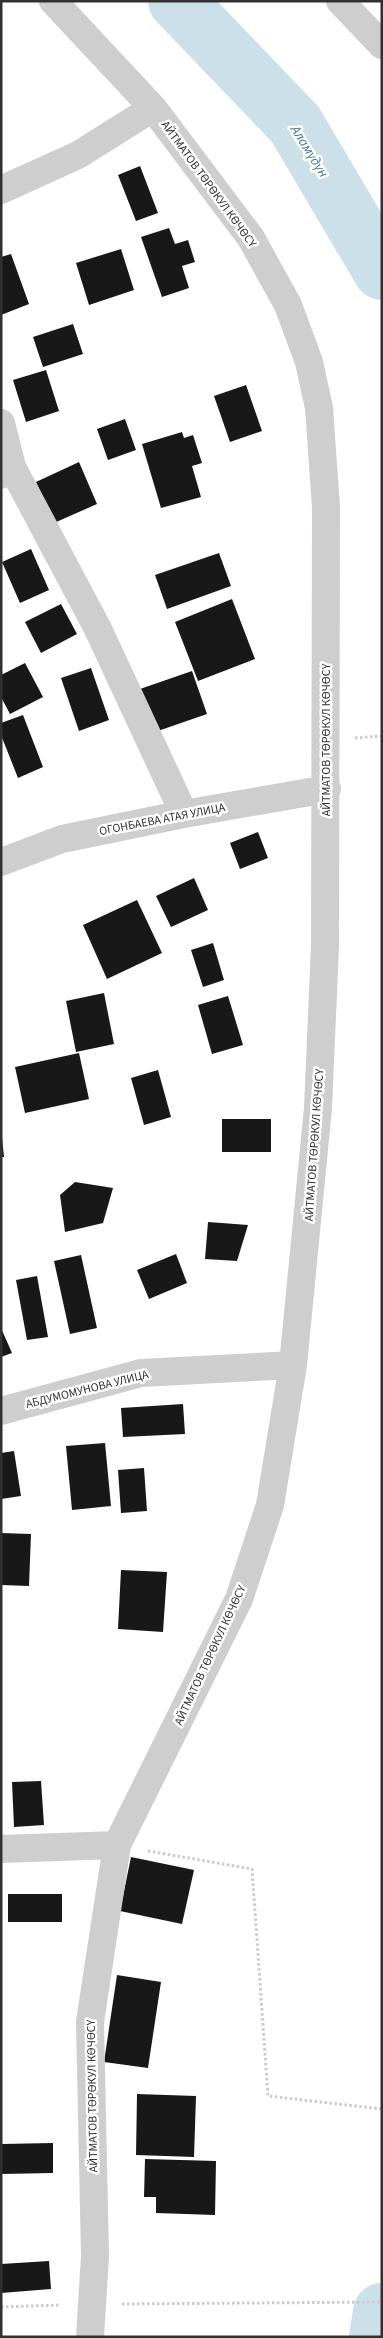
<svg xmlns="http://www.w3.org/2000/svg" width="383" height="2338" viewBox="0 0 383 2338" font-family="'Source Sans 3',sans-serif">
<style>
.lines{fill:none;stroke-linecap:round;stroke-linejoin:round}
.river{stroke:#cce0e9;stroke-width:58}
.building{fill:#181818}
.path{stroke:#cbcbcb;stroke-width:3;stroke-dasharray:2.5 2.5;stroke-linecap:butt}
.minor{stroke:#cecece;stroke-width:28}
.labels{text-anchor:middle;stroke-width:5;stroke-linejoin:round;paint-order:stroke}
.street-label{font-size:12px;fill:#313131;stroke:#fff}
.water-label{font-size:14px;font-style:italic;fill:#44768f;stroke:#fff}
</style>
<rect width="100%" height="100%" fill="#fff"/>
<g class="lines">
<path class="river" d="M177 1 295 124 382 271
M378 2337 382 2312"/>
</g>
<path class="building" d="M140 166 158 213 136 221 118 175Z
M169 228 175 244 188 240 195 262 182 266 189 288 162 297 141 237Z
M121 249 134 290 89 305 76 263Z
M11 254 29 304 1 315V257Z
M73 324 83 354 43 367 33 337Z
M46 370 59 411 26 422 13 380Z
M246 385 262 431 230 442 214 396Z
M125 419 136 450 108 460 97 429Z
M182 432 184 438 193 435 202 463 192 466 201 497 161 508 142 444Z
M79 462 97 504 54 523 36 482Z
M31 549 49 590 20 603 2 562Z
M219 553 231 586 167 609 155 575Z
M232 599 255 659 198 681 175 622Z
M61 604 77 634 41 653 25 622Z
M25 663 43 697 10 714 1 697V675Z
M91 668 109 720 79 731 61 678Z
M192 671 207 714 155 732 140 689Z
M23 715 43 767 18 778 1 735V723Z
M258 832 268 858 240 869 230 843Z
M194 878 208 910 171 927 156 896Z
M137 900 162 953 107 979 83 925Z
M213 943 224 980 203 987 191 950Z
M104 993 114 1044 76 1052 66 1001Z
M228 996 243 1045 212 1054 198 1005Z
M79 1053 89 1099 25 1113 15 1067Z
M158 1070 171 1117 144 1125 131 1078Z
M222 1119H271V1152H222Z
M1 1128 4 1157H1Z
M75 1182 113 1188 103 1223 65 1232 60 1195Z
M208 1222 248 1225 237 1261 205 1259Z
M176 1254 187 1283 149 1299 137 1270Z
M81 1255 97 1328 70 1334 54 1261Z
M37 1276 48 1337 27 1340 16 1280Z
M1 1328 12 1353 1 1357Z
M183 1404 185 1434 123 1437 121 1408Z
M105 1443 111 1506 72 1510 66 1446Z
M14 1451 21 1496 1 1499V1453Z
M144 1468 147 1511 121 1513 118 1470Z
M1 1533 31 1534 29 1586 1 1585Z
M121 1570 167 1572 163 1632 118 1629Z
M41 1781 44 1825 14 1827 12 1782Z
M131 1857 194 1870 182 1924 120 1911Z
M8 1894H62V1922H8Z
M117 1975 161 1982 148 2068 104 2062Z
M137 2094 196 2096 194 2157 136 2155Z
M53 2143V2173L1 2174V2144Z
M145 2159 216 2161 215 2215 156 2213V2197H144Z
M49 2261 51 2289 1 2293V2264Z"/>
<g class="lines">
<path class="path" d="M355 738 382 736
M148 1851 252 1869 268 2096 382 2109
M122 2304 382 2302
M1 2307 61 2305"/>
<path class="minor" d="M53 1 153 108 251 238 288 305 309 362 319 408 326 507 325 946 318 1108 293 1365 270 1505 239 1599 117 1845 90 2022 95 2256 90 2337
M340 1 382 45
M1 190 78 155 153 108
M1 423 12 467 1 475
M12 467 98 629 184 814
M1 862 62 839 184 814 327 789
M1 1411 141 1373 293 1365
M1 1849 117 1845"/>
</g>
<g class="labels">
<g class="street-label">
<text transform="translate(209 184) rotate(54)" y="4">АЙТМАТОВ ТӨРӨКУЛ КӨЧӨСҮ</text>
<text transform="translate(326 740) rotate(-90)" y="4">АЙТМАТОВ ТӨРӨКУЛ КӨЧӨСҮ</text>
<text transform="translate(162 819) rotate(-11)" y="4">ОГОНБАЕВА АТАЯ УЛИЦА</text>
<text transform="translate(314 1145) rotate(-86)" y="4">АЙТМАТОВ ТӨРӨКУЛ КӨЧӨСҮ</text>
<text transform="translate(87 1389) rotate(-14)" y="4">АБДУМОМУНОВА УЛИЦА</text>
<text transform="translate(210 1655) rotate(-65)" y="4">АЙТМАТОВ ТӨРӨКУЛ КӨЧӨСҮ</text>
<text transform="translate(92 2096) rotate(-91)" y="4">АЙТМАТОВ ТӨРӨКУЛ КӨЧӨСҮ</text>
</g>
<g class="water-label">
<text transform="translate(310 151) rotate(58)" y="5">Аламүдүн</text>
</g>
</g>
<rect width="383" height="2338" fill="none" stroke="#313131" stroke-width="5"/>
</svg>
